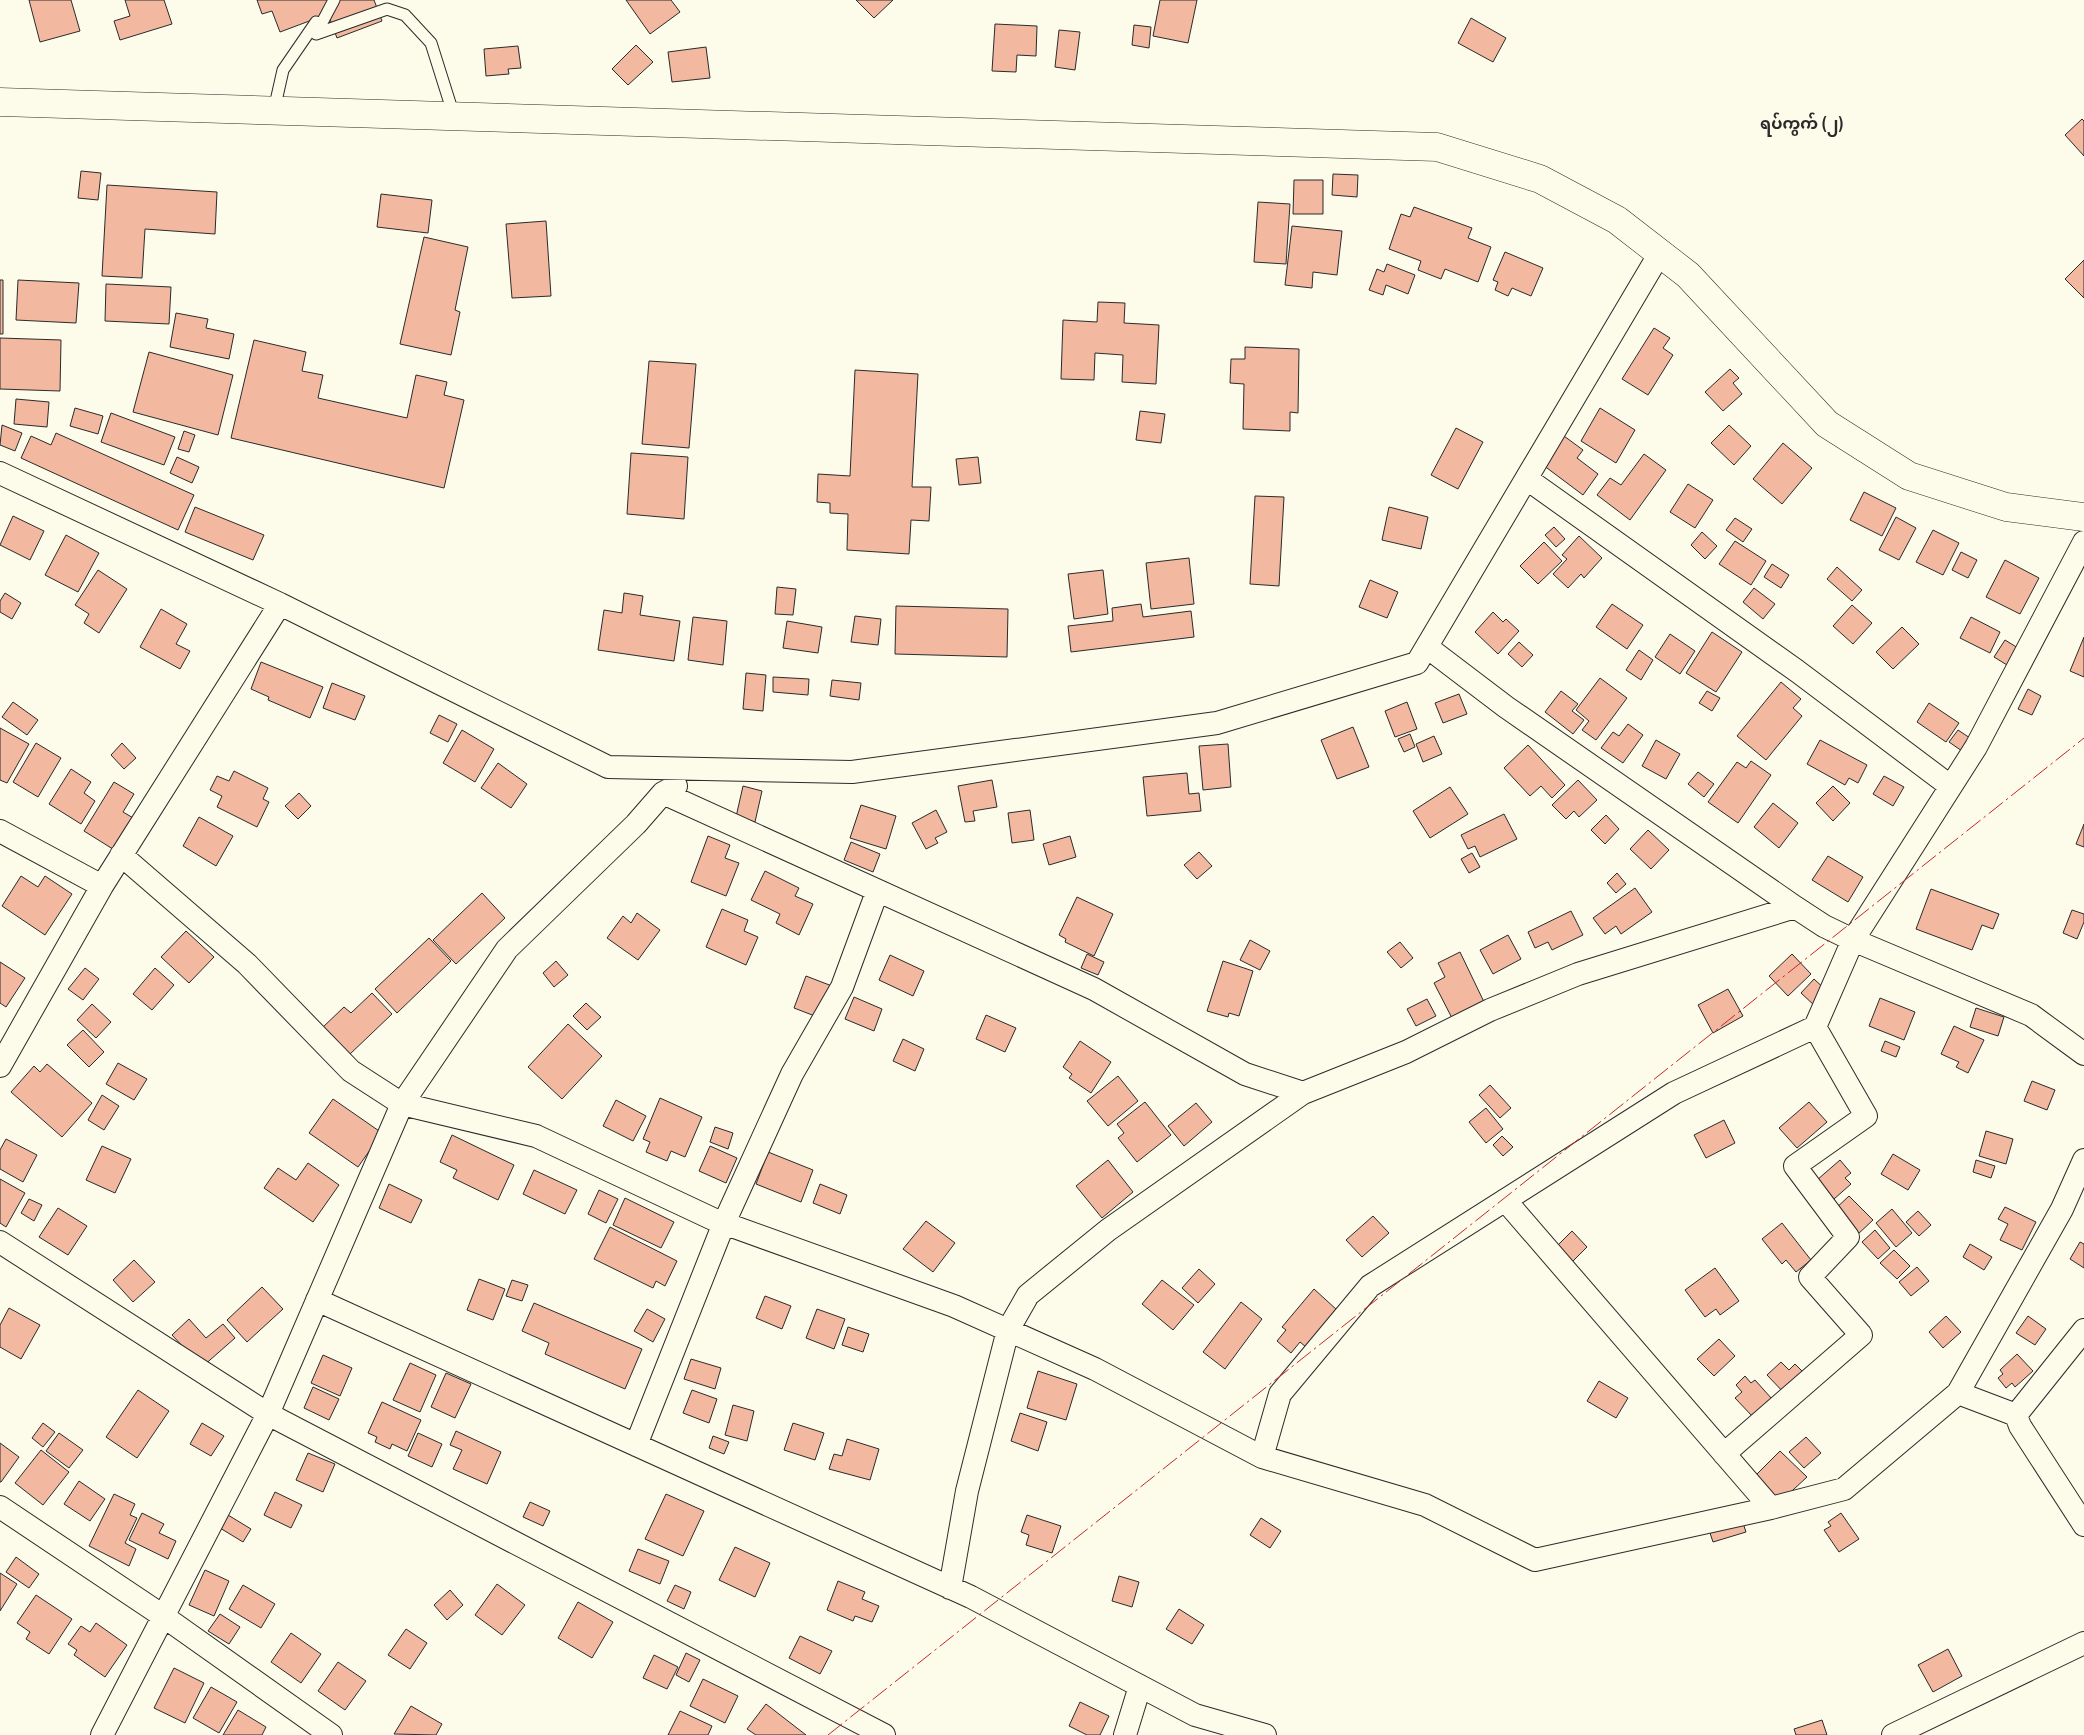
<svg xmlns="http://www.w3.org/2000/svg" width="2084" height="1735" viewBox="0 0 2084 1735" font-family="'Public Sans','Noto Sans Myanmar',sans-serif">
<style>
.building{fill:#f2b8a0;stroke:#2b2b2b}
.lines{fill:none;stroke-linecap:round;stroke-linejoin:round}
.lane-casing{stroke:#2b2b2b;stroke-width:13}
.street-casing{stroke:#2b2b2b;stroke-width:24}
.highway-casing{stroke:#2b2b2b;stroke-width:29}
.lane{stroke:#fdfbea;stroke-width:11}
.street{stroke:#fdfbea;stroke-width:22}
.highway{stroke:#fdfbea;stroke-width:28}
.power{stroke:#c62828;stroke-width:1;stroke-dasharray:18 4 2.5 4;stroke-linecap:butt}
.labels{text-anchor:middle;stroke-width:4;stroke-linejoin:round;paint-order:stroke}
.quarter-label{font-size:16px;font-weight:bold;fill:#2b2b2b;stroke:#fdfbea}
</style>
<rect width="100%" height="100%" fill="#fdfbea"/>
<path class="building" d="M29 0H71L80 31 40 42Z
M125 0H164L172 24 120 40 114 21 130 16Z
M257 0H374L382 21 337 38 328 14 280 32 272 11 262 14Z
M626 0H671L680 12 650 34Z
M856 0H893L874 18Z
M1160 0H1197L1188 43 1153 36Z
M1471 18 1506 38 1493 62 1458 43Z
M995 24 1037 26 1036 56 1017 55 1016 72 992 71Z
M1134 25 1151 27 1149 48 1132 45Z
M1059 30 1080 32 1075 70 1055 67Z
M636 45 653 62 628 85 612 69Z
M518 46 521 68 508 69 509 74 486 76 484 49Z
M706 47 710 78 672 82 668 52Z
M2082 119 2084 121V156L2065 135Z
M81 171 101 173 98 200 78 198Z
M1333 174 1358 175 1357 197 1332 195Z
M1294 180H1323V214H1293Z
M107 185 217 192 215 234 145 229 142 278 102 276Z
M381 194 432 200 428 233 377 227Z
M1258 202 1290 204 1286 264 1254 262Z
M1414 207 1472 228 1468 238 1491 247 1478 282 1445 269 1441 279 1418 270 1421 261 1389 249 1401 214 1410 217Z
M546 221 551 296 512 298 506 224Z
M1292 226 1342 231 1337 275 1313 272 1312 288 1285 285Z
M424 237 468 247 455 310 460 312 451 355 400 344Z
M1505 252 1543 268 1531 296 1512 288 1508 296 1495 290 1498 282 1493 280Z
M2084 260V298L2065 279Z
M1387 264 1415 275 1408 294 1386 285 1383 295 1369 290 1377 269 1384 272Z
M0 280H3V334H0Z
M18 280 79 283 76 323 16 320Z
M106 284 171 287 169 324 105 321Z
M1098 302 1125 303 1124 323 1159 325 1156 384 1122 382 1123 355 1095 353 1094 380 1061 379 1063 320 1097 322Z
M176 313 208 319 206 328 234 334 229 359 170 347Z
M1654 328 1670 338 1663 348 1673 355 1648 395 1622 379Z
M0 338 61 340 60 391 0 389Z
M254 340 306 352 302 371 323 375 318 398 407 418 416 375 447 382 444 395 464 400 444 488 231 438Z
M1245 347 1299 349 1298 413 1290 412V431L1243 429 1244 384 1230 383 1231 359H1245Z
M149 352 233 375 218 435 133 412Z
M649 361 696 364 689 448 642 444Z
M1730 369 1739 378 1733 383 1742 394 1723 411 1705 392Z
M855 370 918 374 912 487H931L929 521 911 520 909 554 847 550 848 514 830 513V503L817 502 818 474 850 476Z
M16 399 49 402 47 427 14 424Z
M75 408 103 416 98 434 70 426Z
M1600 408 1635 430 1616 463 1581 441Z
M1140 411 1165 414 1161 443 1136 440Z
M111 413 175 437 164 465 101 442Z
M2 425 22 433 15 451 0 445Z
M1729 425 1751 446 1734 465 1711 443Z
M1456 428 1483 442 1458 489 1431 475Z
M184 431 195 435 189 452 178 449Z
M56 433 194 495 178 530 21 458 31 436 51 445Z
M1564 436 1583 450 1577 458 1598 474 1583 495 1543 465Z
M1783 443 1812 468 1782 504 1753 479Z
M631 453 688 457 684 519 627 514Z
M1644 454 1666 470 1630 520 1597 495 1610 478 1621 485Z
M177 457 199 467 192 483 170 473Z
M978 457 981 483 959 485 956 459Z
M1688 484 1713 500 1695 528 1670 512Z
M1864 492 1896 508 1882 536 1850 520Z
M1255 496 1284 497 1279 586 1250 584Z
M195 507 264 535 253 560 185 532Z
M1389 507 1428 517 1421 549 1382 540Z
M13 516 44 531 30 560 0 545Z
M1896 517 1916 528 1899 560 1879 550Z
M1735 518 1752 529 1743 542 1726 530Z
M1554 527 1565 539 1556 547 1545 535Z
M1933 530 1959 543 1943 575 1916 562Z
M1702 532 1717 546 1705 559 1691 545Z
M66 535 99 553 78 592 45 575Z
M1579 536 1602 558 1584 578 1581 574 1568 588 1553 574 1567 559 1562 555Z
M1735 541 1766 561 1751 585 1719 564Z
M1544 542 1562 561 1538 584 1520 566Z
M1961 552 1977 560 1968 578 1952 570Z
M1189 558 1194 604 1151 609 1146 563Z
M2005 560 2039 578 2020 614 1986 597Z
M1772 564 1789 575 1781 588 1764 577Z
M1837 567 1862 590 1852 601 1827 579Z
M98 570 127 589 99 633 84 623 89 614 75 605Z
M1103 570 1108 614 1074 619 1068 574Z
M1370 580 1398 592 1387 618 1359 607Z
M777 587 796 589 793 615 775 614Z
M1754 588 1775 604 1763 619 1743 602Z
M5 593 21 603 12 619 0 612V601Z
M624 593 643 596 640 615 680 621 674 661 598 650 604 610 622 613Z
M1141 604 1143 617 1191 611 1194 637 1071 652 1068 626 1113 621 1112 608Z
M1612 604 1643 625 1627 649 1596 627Z
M1852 605 1872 623 1853 644 1833 626Z
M896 606 1008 609 1007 657 895 654Z
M161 609 187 624 176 644 190 651 180 669 140 647Z
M1493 612 1503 622 1506 619 1519 631 1498 654 1475 632Z
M855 616 881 619 878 645 851 642Z
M693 617 727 621 723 665 688 660Z
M1971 617 2000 632 1990 653 1960 638Z
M787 621 822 627 818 653 783 648Z
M1902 627 1919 644 1893 669 1876 652Z
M1712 632 1742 652 1716 692 1686 673Z
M1670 634 1695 651 1680 674 1655 657Z
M2084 637V677L2070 671Z
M2005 640 2018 648 2007 665 1994 657Z
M1519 642 1533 655 1522 667 1508 654Z
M1639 650 1653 660 1641 680 1626 670Z
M261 662 323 687 310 718 268 700 269 697 251 689Z
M746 673 766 675 763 711 743 709Z
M773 677 809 679 808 695 773 692Z
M1600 678 1627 698 1596 740 1582 730 1589 721 1576 710Z
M832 680 861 683 859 700 830 696Z
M1781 682 1801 699 1793 708 1802 716 1766 760 1737 736Z
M332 683 365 696 355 720 323 708Z
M2028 689 2041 696 2032 715 2018 709Z
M1561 691 1578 704 1572 711 1584 720 1573 734 1545 712Z
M1707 691 1720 698 1712 711 1699 703Z
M1459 694 1467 714 1443 723 1435 703Z
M13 702 38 720 27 735 2 717Z
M1407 702 1417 729 1395 737 1385 711Z
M1929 703 1959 723 1946 742 1917 722Z
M439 715 457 724 448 742 430 733Z
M1628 724 1643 735 1623 763 1601 748 1613 732 1619 736Z
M1353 727 1369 767 1337 779 1321 740Z
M0 728 29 744 7 783 0 780Z
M462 730 494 749 475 782 443 763Z
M1958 730 1970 738 1962 751 1949 742Z
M1410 734 1415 747 1404 752 1398 739Z
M1434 736 1442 754 1423 762 1416 744Z
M1656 740 1680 754 1666 779 1642 766Z
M1820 740 1867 765 1858 783 1849 778 1845 785 1807 764Z
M36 743 61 758 38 797 13 782Z
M122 743 136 758 124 769 111 755Z
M1228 744 1231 787 1203 790 1199 746Z
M1528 745 1565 785 1552 798 1541 786 1530 796 1504 768Z
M1751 761 1771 775 1738 823 1708 802 1737 762 1746 768Z
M498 763 527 784 511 808 481 788Z
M71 769 91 782 84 793 95 801 81 824 49 804Z
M234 771 268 788 263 799 269 802 257 827 217 807 222 796 210 790 217 776 229 781Z
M1698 772 1714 784 1704 797 1688 784Z
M1187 773 1189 794 1199 793 1201 811 1147 816 1143 777Z
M1884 776 1904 787 1893 806 1873 794Z
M992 780 997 807 973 811 975 821 965 822 958 786Z
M1578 780 1597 800 1579 817 1574 811 1566 819 1552 805Z
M114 782 134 794 123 812 135 819 116 851 84 831Z
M743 786 762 791 755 822 736 817Z
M1833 786 1850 803 1833 821 1816 803Z
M1450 787 1468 814 1430 838 1413 811Z
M299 793 311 806 298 819 285 806Z
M1773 803 1798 823 1779 848 1754 827Z
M861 805 896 816 886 849 850 838Z
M936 810 947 832 935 838 938 843 926 849 912 823Z
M1030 810 1034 840 1012 843 1008 813Z
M1504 814 1517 839 1480 857 1475 846 1468 849 1461 835Z
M1606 815 1619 829 1605 844 1591 830Z
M199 817 233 836 216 866 183 846Z
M2084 824V847L2076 844Z
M1648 830 1669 850 1651 869 1630 849Z
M708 836 730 845 725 858 739 863 726 896 691 882Z
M1070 836 1076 857 1049 865 1043 844Z
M851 842 880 854 873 872 844 860Z
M1199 852 1212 866 1197 879 1184 865Z
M1472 853 1480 867 1469 873 1461 859Z
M1828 856 1863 877 1848 902 1812 880Z
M765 871 799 888 795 896 813 904 799 935 776 923 780 914 751 900Z
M1617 873 1626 884 1616 893 1607 883Z
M21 876 38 887 45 876 72 894 45 935 2 906Z
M1635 888 1652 912 1621 934 1616 926 1605 934 1593 918Z
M1931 889 1999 914 1993 929 1982 925 1972 950 1916 929Z
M482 893 505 918 456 964 433 940Z
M1077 897 1113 914 1094 956 1065 942 1066 939 1059 935Z
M722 909 748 920 744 931 758 937 746 965 706 947Z
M2072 910 2084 914V922L2077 939 2063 933Z
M1571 911 1583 935 1552 950 1548 942 1535 948 1528 932Z
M637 913 660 930 638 960 607 938 623 916 631 923Z
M186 931 214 957 189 983 161 957Z
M1508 935 1521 959 1493 974 1480 950Z
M429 938 451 961 397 1013 375 989Z
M1250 940 1270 951 1260 970 1240 960Z
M1400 942 1413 958 1401 968 1387 952Z
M1460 952 1485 1004 1453 1020 1434 983 1445 977 1438 963Z
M1087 954 1104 962 1098 975 1081 968Z
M1792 954 1811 974 1788 996 1769 976Z
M890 955 924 971 913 996 879 980Z
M556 961 568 975 554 987 543 973Z
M1223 961 1253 971 1239 1016 1229 1013 1228 1017 1207 1011Z
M0 962 25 978 6 1007 0 1003Z
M85 968 99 979 83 1000 68 989Z
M155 968 174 985 152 1010 133 994Z
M806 976 832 986 820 1018 794 1008Z
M1814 979 1828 992 1815 1006 1801 993Z
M1728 989 1743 1016 1713 1033 1698 1005Z
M372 993 392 1014 349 1055 322 1028 344 1007 351 1013Z
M854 997 882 1009 874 1031 845 1019Z
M1880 998 1915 1012 1904 1040 1869 1026Z
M1427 999 1436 1016 1416 1026 1407 1009Z
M586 1003 601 1017 587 1030 573 1016Z
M92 1004 111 1022 96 1038 77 1020Z
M1976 1008 2004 1017 1998 1036 1970 1027Z
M986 1015 1016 1028 1005 1052 976 1039Z
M568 1024 602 1056 562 1099 528 1067Z
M1954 1026 1984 1040 1968 1073 1956 1067 1959 1062 1941 1054Z
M83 1030 104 1052 89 1067 67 1045Z
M903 1039 924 1049 915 1071 893 1061Z
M1080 1041 1111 1062 1091 1093 1069 1078 1072 1074 1063 1067Z
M1885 1041 1900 1047 1896 1057 1881 1051Z
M118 1063 147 1079 134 1100 106 1084Z
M47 1064 92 1103 62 1137 11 1092 34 1066 40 1072Z
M1118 1076 1138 1101 1108 1126 1087 1101Z
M2032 1081 2055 1090 2047 1110 2024 1101Z
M1490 1085 1511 1108 1500 1118 1479 1095Z
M102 1095 119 1106 104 1130 88 1120Z
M660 1098 702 1117 685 1157 671 1151 667 1161 646 1152 650 1142 643 1139Z
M333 1099 382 1133 358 1167 309 1133Z
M616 1100 646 1116 633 1141 603 1126Z
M1145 1102 1171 1135 1137 1162 1118 1138 1124 1133 1117 1124Z
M1809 1102 1827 1122 1797 1148 1779 1128Z
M1196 1103 1212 1122 1184 1146 1168 1126Z
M1486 1108 1503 1129 1486 1143 1469 1122Z
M1724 1120 1735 1143 1706 1158 1694 1135Z
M715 1127 733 1133 728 1149 710 1142Z
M1986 1131 2013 1139 2006 1164 1979 1156Z
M452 1135 514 1165 498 1200 453 1178 457 1170 440 1162Z
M1502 1136 1513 1147 1503 1156 1493 1145Z
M6 1139 37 1155 23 1182 0 1169V1150Z
M102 1146 131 1159 115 1193 86 1180Z
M710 1146 737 1158 726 1183 699 1171Z
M768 1152 813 1170 801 1202 756 1184Z
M1893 1154 1920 1170 1908 1190 1881 1174Z
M1108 1160 1133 1192 1102 1218 1076 1186Z
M1840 1160 1851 1173 1845 1178 1851 1184 1834 1199 1817 1180Z
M1976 1160 1995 1166 1991 1178 1973 1172Z
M308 1163 339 1185 313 1222 264 1188 278 1168 296 1180Z
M534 1170 577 1190 565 1214 523 1194Z
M0 1179 25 1193 6 1227 0 1223Z
M389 1184 422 1200 411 1223 379 1208Z
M820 1184 847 1195 840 1214 813 1203Z
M599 1190 618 1199 606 1223 588 1214Z
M1849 1196 1873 1220 1857 1235 1833 1211Z
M625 1198 674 1222 661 1248 613 1225Z
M29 1199 42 1205 34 1221 21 1213Z
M2005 1207 2036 1222 2022 1250 2000 1240 2008 1224 1998 1219Z
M58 1208 87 1226 68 1255 39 1237Z
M1892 1209 1912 1233 1896 1247 1876 1223Z
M1918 1211 1931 1225 1919 1236 1906 1222Z
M1373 1216 1389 1233 1362 1257 1346 1240Z
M926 1221 955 1243 933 1272 903 1249Z
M1782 1223 1811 1260 1796 1272 1786 1260 1782 1264 1762 1239Z
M610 1227 677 1261 665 1286 656 1281 653 1288 594 1259Z
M1875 1230 1890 1248 1878 1259 1862 1242Z
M1572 1231 1587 1247 1569 1265 1553 1250Z
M2080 1242 2084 1244V1268L2070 1259Z
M1970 1244 1992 1257 1984 1270 1963 1257Z
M1894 1250 1910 1266 1897 1279 1880 1263Z
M134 1260 155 1282 133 1302 113 1280Z
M1917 1267 1929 1281 1911 1296 1899 1282Z
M1715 1268 1739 1301 1720 1315 1716 1309 1705 1317 1685 1290Z
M1199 1269 1215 1284 1198 1303 1182 1288Z
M479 1279 505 1289 493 1320 467 1310Z
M512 1280 528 1285 522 1301 506 1296Z
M1162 1280 1194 1305 1173 1330 1142 1304Z
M262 1287 283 1309 247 1342 227 1320Z
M1314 1289 1337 1310 1306 1347 1300 1342 1291 1353 1277 1341 1286 1330 1282 1327Z
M765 1296 791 1306 782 1329 756 1318Z
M1241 1302 1262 1319 1225 1369 1203 1352Z
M534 1303 642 1349 625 1389 545 1354 549 1343 522 1331Z
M9 1308 40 1325 21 1359 0 1347V1325Z
M647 1309 665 1319 653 1342 634 1331Z
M817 1309 845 1319 834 1349 806 1338Z
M1946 1316 1961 1332 1943 1348 1929 1332Z
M2028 1316 2046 1329 2035 1345 2016 1333Z
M189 1319 206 1338 223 1324 235 1338 202 1367 172 1335Z
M848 1327 869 1334 863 1352 842 1345Z
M1719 1339 1735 1356 1714 1376 1697 1359Z
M2017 1354 2033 1371 2015 1387 2012 1383 2006 1388 1998 1378 2003 1374 2000 1370Z
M323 1355 352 1368 340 1396 311 1383Z
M691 1359 721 1368 715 1389 684 1379Z
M1781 1362 1789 1370 1795 1364 1808 1377 1787 1396 1767 1375Z
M410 1363 436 1375 420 1412 393 1400Z
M1038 1371 1077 1384 1066 1420 1027 1408Z
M446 1373 471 1384 455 1418 431 1407Z
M1745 1376 1751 1383 1755 1380 1772 1399 1753 1417 1735 1398 1742 1392 1736 1385Z
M1599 1381 1628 1398 1616 1418 1587 1401Z
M313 1387 339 1399 329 1420 304 1408Z
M138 1390 169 1411 137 1458 106 1437Z
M692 1390 717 1399 709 1423 683 1413Z
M382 1402 421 1420 407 1451 392 1444 390 1449 375 1442 377 1437 368 1433Z
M733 1405 754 1411 747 1441 725 1435Z
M1020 1413 1047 1422 1038 1451 1011 1441Z
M43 1423 55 1432 43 1447 32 1438Z
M202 1423 224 1436 211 1456 190 1444Z
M793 1423 824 1433 815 1460 784 1450Z
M456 1431 501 1452 487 1484 453 1469 462 1450 450 1445Z
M59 1433 83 1450 69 1468 46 1451Z
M418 1433 442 1444 432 1467 408 1456Z
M713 1436 729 1442 724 1454 709 1448Z
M1806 1437 1821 1453 1804 1468 1789 1452Z
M847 1439 879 1449 870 1480 829 1469 834 1454 842 1456Z
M0 1443 19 1457 1 1482H0Z
M41 1450 69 1472 43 1505 15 1483Z
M1780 1451 1807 1477 1780 1502 1755 1476Z
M308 1453 335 1464 323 1492 296 1480Z
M79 1481 105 1499 90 1521 64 1504Z
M275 1492 302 1505 291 1528 264 1515Z
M114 1494 135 1504 130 1515 137 1518 125 1543 136 1549 129 1566 89 1546Z
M666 1494 704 1511 683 1556 645 1539Z
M530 1502 550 1511 543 1526 523 1517Z
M142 1513 164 1524 159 1533 176 1541 168 1559 129 1540Z
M1841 1513 1859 1539 1839 1552 1824 1530 1831 1526 1828 1522Z
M228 1515 251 1529 243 1542 220 1528Z
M1027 1515 1061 1526 1052 1553 1026 1545 1029 1535 1021 1532Z
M1741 1517 1746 1532 1713 1542 1708 1527Z
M1261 1518 1281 1531 1270 1548 1250 1535Z
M735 1547 770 1563 755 1597 719 1580Z
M638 1549 669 1561 660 1584 629 1571Z
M16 1557 39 1574 29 1588 6 1572Z
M205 1570 229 1581 214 1616 189 1605Z
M0 1573 17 1584 0 1611Z
M1119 1576 1139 1582 1132 1607 1112 1601Z
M838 1581 865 1592 862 1599 879 1606 872 1622 855 1616 853 1621 827 1610Z
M497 1584 525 1605 502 1635 475 1615Z
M243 1585 275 1604 261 1628 229 1609Z
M675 1585 691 1592 684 1609 667 1601Z
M450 1590 463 1605 447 1620 434 1605Z
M36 1595 72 1619 49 1654 26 1639 30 1632 17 1623Z
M578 1602 613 1622 592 1658 558 1638Z
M1179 1609 1204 1625 1192 1644 1166 1629Z
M220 1614 240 1627 229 1644 208 1631Z
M96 1623 127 1645 105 1677 74 1655 77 1650 68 1644 81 1626 90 1632Z
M406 1629 427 1643 410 1669 388 1655Z
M291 1633 321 1654 301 1683 271 1662Z
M800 1636 832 1651 820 1674 789 1658Z
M1948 1649 1962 1676 1933 1692 1918 1665Z
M686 1653 700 1660 689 1682 676 1675Z
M654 1655 678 1667 667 1689 643 1678Z
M338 1662 366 1681 345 1710 318 1691Z
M174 1668 204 1683 185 1723 154 1708Z
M703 1679 738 1696 725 1723 690 1706Z
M211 1687 237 1702 219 1733 193 1718Z
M1080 1702 1109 1716 1100 1735H1087L1069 1726Z
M766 1704 806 1735H756L747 1729Z
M411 1706 442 1724 436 1735 394 1734Z
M238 1710 266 1727 262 1735H223Z
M680 1711 712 1726 708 1735H668Z
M1822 1720 1827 1735H1796L1794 1729Z"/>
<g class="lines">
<g class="lane-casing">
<path id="lane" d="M334 0 316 34 387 9 405 15 431 43 454 116
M274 110 283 70 316 22"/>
</g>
<g class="street-casing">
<path id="street" d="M0 473 280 604 608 767 852 772 1217 723 1417 663 1660 253
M1527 479 1797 671 1950 786
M2084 542 1976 747 1853 940 2031 1015 2084 1054
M663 793 1094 989 1245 1074 1303 1093 1406 1052 1490 1010 1578 974 1795 907
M0 831 102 886
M121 855 247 964 351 1071 402 1104 536 1136 715 1220 954 1306 1095 1369 1262 1457 1425 1505 1535 1560 1771 1508 1844 1489 1958 1393 2016 1415
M0 1066 102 886 280 604
M1505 1200 1771 1508
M0 1242 268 1414 884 1735
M317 1300 971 1597 1195 1715 1265 1735
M1958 1393 2062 1209 2084 1160
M2016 1415 2020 1426 2084 1525
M2016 1415 2084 1330
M636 1445 724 1223 792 1074 842 987 877 892
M1724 1454 1861 1335 1810 1277 1848 1237 1795 1166 1866 1116 1815 1027
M1262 1457 1280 1394 1370 1286 1674 1093 1815 1027 1853 940 1824 926 1795 907 1506 707 1427 647
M0 1507 163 1616 331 1735
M950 1588 967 1491 1008 1330 1028 1295 1108 1230 1303 1093
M102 1735 268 1414 402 1104 507 949 636 824 663 793 676 786
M1125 1735 1140 1686
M1893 1735 2084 1643"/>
</g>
<g class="highway-casing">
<path id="highway" d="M0 102 1437 147 1540 179 1617 220 1688 275 1827 424 1909 476 2006 507 2084 517"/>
</g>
<use href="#lane" class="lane"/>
<use href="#street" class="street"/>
<use href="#highway" class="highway"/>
<path class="power" d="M828 1735 2084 738"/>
</g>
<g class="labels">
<g class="quarter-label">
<text x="1802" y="129">ရပ်ကွက် (၂)</text>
</g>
</g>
</svg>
